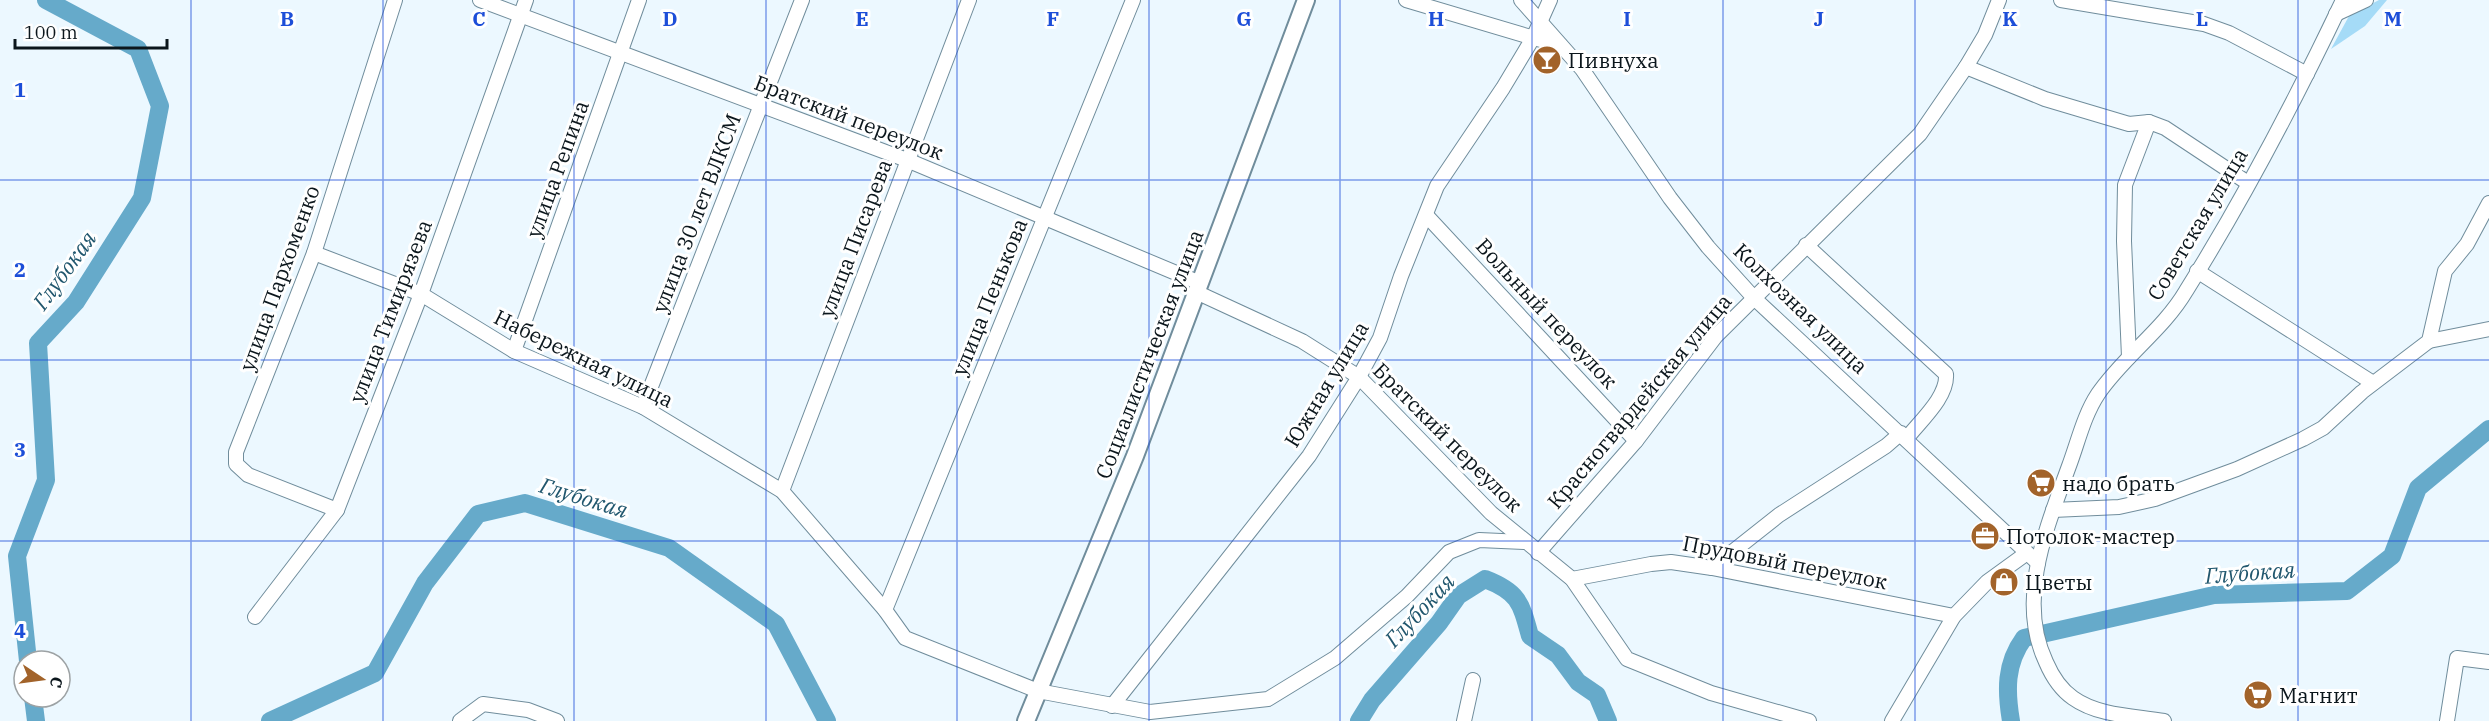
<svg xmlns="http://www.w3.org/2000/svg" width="2489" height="721" font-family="'IBM Plex Serif',serif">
	<rect width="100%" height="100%" fill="#ecf8ff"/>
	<path fill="#a5dbf7" d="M 2379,0 L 2387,0 L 2365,26 L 2331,49 L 2349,16 Z"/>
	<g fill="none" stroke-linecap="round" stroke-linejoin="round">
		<g stroke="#66aaca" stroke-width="18">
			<path d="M 28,661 L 17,556 L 46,480 L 38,343 L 76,302 L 142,198 L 160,106 L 138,49 L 46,0"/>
			<path d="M 33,697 L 36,721"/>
			<path d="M 270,721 L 375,673 L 425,583 L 478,514 L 525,503 L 669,548 L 776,624 L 827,721"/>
			<path d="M 1359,721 L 1372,700 L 1439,623 L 1458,596 L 1485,579 C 1519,592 1521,603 1530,636 L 1558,655 L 1578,682 L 1597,695 L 1608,721"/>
			<path d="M 2011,721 C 2006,691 2005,664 2024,638 L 2214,595 L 2347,591 L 2392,556 L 2418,488 L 2489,429"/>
		</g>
		<g stroke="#708d9c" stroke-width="16">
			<g id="minor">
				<path d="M 480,0 L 907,160 L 1200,283"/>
				<path d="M 1406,0 L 1561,46"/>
				<path d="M 1521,0 L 1582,69 L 1670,198 L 1708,247 L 1754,298 L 2038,563"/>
				<path d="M 2061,0 L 2204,24 L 2229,33 L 2307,74"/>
				<path d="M 2336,14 L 2366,0"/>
				<path d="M 1966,67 L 2045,99 L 2129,124 L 2149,122 L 2165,128 L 2248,183"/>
				<path d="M 1426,215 L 1636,441"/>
				<path d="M 1806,245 L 1946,374 C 1948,397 1920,421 1907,438"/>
				<path d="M 314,253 L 421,294 L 514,351 L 643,407 L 782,491 L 885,610 L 905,638 L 1038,691 L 1150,712 L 1268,699 L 1335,658 L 1407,596 L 1449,552 L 1479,540 L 1524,542"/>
				<path d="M 2197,271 L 2373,383"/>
				<path d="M 1196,292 L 1302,341 L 1359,377 L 1491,513 L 1572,579 L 1627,659 L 1711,693 L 1809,721"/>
				<path d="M 2429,341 L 2489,329"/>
				<path d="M 514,351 L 639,0"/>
				<path d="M 2129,357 L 2124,241 L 2125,185 L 2149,122"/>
				<path d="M 643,407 L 802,0"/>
				<path d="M 782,491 L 969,0"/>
				<path d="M 337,510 L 248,475 L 236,464 L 236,452 L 314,253 L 395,0"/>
				<path d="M 2053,510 L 2119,507 L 2155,499 L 2237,469 L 2303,439 L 2323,428 L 2362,392 L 2429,341 L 2445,271 L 2467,244 L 2489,203"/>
				<path d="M 1538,553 L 1636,441 L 1716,336 L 1920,134 L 1966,67 L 1985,35 L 1999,0"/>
				<path d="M 1712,568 L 1779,515 L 1886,446 L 1901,433"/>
				<path d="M 1572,579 L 1651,564 L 1671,562 L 1712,568 L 1954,616"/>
				<path d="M 885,610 L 1133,0"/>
				<path d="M 255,617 L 337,510 L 421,294 L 526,0"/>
				<path d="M 1112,706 L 1309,456 L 1359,377 L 1380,338 L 1401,276 L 1437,186 L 1503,88 L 1533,38 L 1550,0"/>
				<path d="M 460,721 L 483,704 L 528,710 L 557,721"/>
				<path d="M 1464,721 L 1473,680"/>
				<path d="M 1892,721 L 1954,616 L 1987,582 L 2027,553"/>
				<path d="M 2164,721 C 2135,716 2098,716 2073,698 C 2060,689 2052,676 2046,662 C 2016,599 2047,527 2069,466 C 2078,442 2084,415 2098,394 C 2123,357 2163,330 2186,291 C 2244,198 2296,99 2343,0"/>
				<path d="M 2447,721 L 2457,658 L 2489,662"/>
			</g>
		</g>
		<g stroke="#708d9c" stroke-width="20">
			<path id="major" d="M 1026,721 L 1135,456 L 1306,0"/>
		</g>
		<use href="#minor" stroke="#fff" stroke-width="14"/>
		<use href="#major" stroke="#fff" stroke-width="16"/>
	</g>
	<path fill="none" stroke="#1d4ed8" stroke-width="1.5" stroke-opacity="0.55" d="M 191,0 L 191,721M 383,0 L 383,721M 574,0 L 574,721M 766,0 L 766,721M 957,0 L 957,721M 1149,0 L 1149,721M 1340,0 L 1340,721M 1532,0 L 1532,721M 1723,0 L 1723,721M 1915,0 L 1915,721M 2106,0 L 2106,721M 2298,0 L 2298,721M 0,180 L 2489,180M 0,360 L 2489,360M 0,541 L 2489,541"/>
	<defs>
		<g id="bar-disc" transform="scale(1.5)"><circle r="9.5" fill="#a2632a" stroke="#fff"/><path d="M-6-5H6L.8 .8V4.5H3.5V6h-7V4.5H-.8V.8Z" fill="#fff"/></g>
		<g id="supermarket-disc" transform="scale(1.5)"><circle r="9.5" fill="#a2632a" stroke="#fff"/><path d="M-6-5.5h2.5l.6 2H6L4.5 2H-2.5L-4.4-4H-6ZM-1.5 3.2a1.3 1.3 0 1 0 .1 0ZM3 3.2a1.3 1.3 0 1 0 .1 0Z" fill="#fff"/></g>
		<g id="office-disc" transform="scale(1.5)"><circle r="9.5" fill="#a2632a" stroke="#fff"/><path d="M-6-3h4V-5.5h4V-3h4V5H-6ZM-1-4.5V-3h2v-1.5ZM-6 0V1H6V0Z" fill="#fff"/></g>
		<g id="shop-disc" transform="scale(1.5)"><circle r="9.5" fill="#a2632a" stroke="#fff"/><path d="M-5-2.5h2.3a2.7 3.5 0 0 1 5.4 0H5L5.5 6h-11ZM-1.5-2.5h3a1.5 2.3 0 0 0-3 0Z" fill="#fff"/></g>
	</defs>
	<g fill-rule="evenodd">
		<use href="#bar-disc" x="1547" y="60"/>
		<use href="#supermarket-disc" x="2041" y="483"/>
		<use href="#office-disc" x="1985" y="536"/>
		<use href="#shop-disc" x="2004" y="582"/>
		<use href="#supermarket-disc" x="2258" y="695"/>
	</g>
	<g text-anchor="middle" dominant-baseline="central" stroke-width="6" stroke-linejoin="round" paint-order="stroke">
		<g font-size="21" fill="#0b161c" stroke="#fff" text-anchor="start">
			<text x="1568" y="60">Пивнуха</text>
			<text x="2062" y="483">надо брать</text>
			<text x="2006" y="536">Потолок-мастер</text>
			<text x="2025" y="582">Цветы</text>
			<text x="2279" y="695">Магнит</text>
		</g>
		<g font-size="21" fill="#0b161c" stroke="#fff">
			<text transform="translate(849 117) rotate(21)">Братский переулок</text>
			<text transform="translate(557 169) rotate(-70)">улица Репина</text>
			<text transform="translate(696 213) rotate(-69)">улица 30 лет ВЛКСМ</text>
			<text transform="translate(2197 224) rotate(-59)">Советская улица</text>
			<text transform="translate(855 238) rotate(-69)">улица Писарева</text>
			<text transform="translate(279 278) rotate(-70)">улица Пархоменко</text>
			<text transform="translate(989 297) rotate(-68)">улица Пенькова</text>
			<text transform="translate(1801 308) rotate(44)">Колхозная улица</text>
			<text transform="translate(390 311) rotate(-69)">улица Тимирязева</text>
			<text transform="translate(1547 313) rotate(47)">Вольный переулок</text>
			<text transform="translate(1149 354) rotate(-69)">Социалистическая улица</text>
			<text transform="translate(584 358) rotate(26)">Набережная улица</text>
			<text transform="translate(1326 384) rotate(-59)">Южная улица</text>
			<text transform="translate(1639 401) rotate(-50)">Красногвардейская улица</text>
			<text transform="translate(1448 437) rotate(45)">Братский переулок</text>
			<text transform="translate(1785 562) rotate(11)">Прудовый переулок</text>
		</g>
		<g font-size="22" font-style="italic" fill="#21576e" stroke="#fff">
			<text transform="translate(64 270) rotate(-54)">Глубокая</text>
			<text transform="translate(584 497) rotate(17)">Глубокая</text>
			<text transform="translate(2250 572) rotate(-4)">Глубокая</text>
			<text transform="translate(1419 610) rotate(-47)">Глубокая</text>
		</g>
	</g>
	<g font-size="20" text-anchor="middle" font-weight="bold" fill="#1d4ed8" stroke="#fff" stroke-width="6" stroke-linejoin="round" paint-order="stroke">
		<text x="287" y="26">B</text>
		<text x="479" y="26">C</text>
		<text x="670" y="26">D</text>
		<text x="862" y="26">E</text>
		<text x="1053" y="26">F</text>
		<text x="1244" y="26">G</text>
		<text x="1436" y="26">H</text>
		<text x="1627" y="26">I</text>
		<text x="1819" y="26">J</text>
		<text x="2010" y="26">K</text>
		<text x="2202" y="26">L</text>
		<text x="2393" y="26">M</text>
		<text x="20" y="97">1</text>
		<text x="20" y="277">2</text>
		<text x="20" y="457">3</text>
		<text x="20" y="638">4</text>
	</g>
	<g transform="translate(42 679) rotate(103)"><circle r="28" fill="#ffffff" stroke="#9da2a4" stroke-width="1.5"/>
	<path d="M0-4.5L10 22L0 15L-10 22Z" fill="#a2632a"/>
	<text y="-9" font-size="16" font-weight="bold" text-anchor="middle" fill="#0b161c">С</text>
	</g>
	<path d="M15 39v9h152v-9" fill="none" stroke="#0b161c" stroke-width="3"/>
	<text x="24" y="39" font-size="18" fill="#0b161c" stroke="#ffffff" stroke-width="4.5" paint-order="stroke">100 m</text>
</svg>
